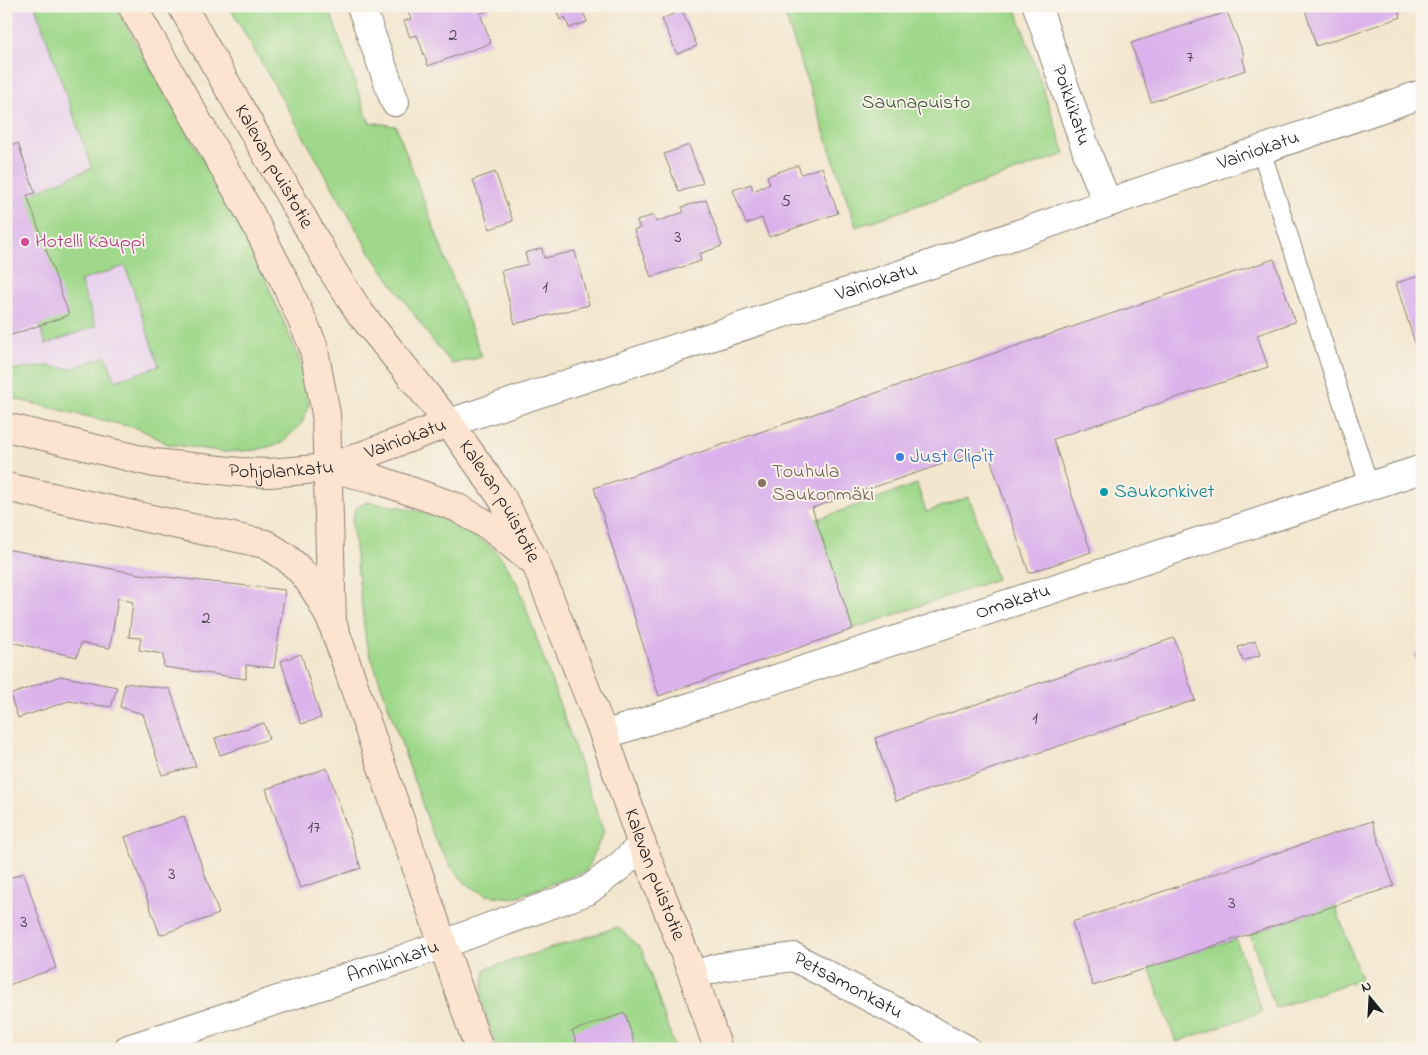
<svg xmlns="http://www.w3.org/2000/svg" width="1428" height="1055" font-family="'Indie Flower',sans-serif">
	<rect width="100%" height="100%" fill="#f7f3e8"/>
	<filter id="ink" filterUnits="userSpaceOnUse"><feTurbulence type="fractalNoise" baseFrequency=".02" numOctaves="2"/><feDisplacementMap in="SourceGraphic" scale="10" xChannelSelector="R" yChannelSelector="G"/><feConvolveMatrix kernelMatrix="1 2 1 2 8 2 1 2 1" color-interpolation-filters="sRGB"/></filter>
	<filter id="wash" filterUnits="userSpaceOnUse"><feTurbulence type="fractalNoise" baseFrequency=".0096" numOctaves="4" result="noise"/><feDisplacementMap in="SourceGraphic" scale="20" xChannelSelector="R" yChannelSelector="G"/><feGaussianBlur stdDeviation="1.12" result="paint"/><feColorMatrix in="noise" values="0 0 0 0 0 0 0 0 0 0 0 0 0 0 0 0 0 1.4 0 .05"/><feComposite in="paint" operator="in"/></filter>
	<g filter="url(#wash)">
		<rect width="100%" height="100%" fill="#f3e6ce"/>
		<path fill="#e9d2ed" d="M 6,6 L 35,6 L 176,416 L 6,397 Z"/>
		<g fill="#9fd88a" stroke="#5e7a53">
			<path d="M 35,6 L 115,6 L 249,241 L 297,353 L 308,388 L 309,405 L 302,423 L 282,443 L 256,450 L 225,452 L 168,444 L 140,429 L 6,397 L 6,370 L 47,366 L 71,369 L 106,356 L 115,381 L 159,366 L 125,266 L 80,281 L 96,326 L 46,344 L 39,325 L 27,195 L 92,168 Z"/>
			<path d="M 229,6 L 328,6 L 369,122 L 396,126 L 482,357 L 452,364 L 433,341 L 369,251 Z"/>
			<path d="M 782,6 L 1015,6 L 1065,154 L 856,227 Z"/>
			<path d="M 917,484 L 926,512 L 969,497 L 997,579 L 853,629 L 815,520 Z"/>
			<path d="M 367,502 L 400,507 L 438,516 L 491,546 L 503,560 L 518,585 L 604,832 L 586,871 L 513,898 L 486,895 L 465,883 L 449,864 L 433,835 L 366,642 L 352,522 L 356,508 Z"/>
			<path d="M 1335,905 L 1361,979 L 1275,1008 L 1250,934 Z"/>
			<path d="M 618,927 L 642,950 L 675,1049 L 497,1049 L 481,1000 L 485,969 Z"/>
			<path d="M 1236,939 L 1262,1012 L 1176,1042 L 1149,967 Z"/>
		</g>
		<g id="blocks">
			<g fill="#dbb2eb">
				<path d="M 418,6 L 487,6 L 489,11 L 480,13 L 491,43 L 428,66 L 417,35 L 410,37 L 404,21 L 411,19 L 407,10 Z"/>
				<path d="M 555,6 L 596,6 L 596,7 L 583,11 L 587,22 L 569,28 L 565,17 L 560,20 Z"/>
				<path d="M 1304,6 L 1397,6 L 1401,17 L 1316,46 Z"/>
				<path d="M 682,10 L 697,46 L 677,54 L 662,19 Z"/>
				<path d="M 1227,12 L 1244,55 L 1243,60 L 1246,70 L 1151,102 L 1131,43 Z"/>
				<path d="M 6,127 L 13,145 L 18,143 L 35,193 L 27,195 L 69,315 L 6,337 Z"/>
				<path d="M 689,145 L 703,183 L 679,192 L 664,154 Z"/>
				<path d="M 798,165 L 801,174 L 822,167 L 838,213 L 769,237 L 762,218 L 746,224 L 733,190 L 751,184 L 753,191 L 770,184 L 767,176 Z"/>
				<path d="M 495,172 L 513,221 L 490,229 L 473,180 Z"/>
				<path d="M 706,200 L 722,246 L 699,254 L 701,261 L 651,277 L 634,230 L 640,228 L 637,221 L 653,215 L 656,222 L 684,212 L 682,207 Z"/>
				<path d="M 542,248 L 544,258 L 575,251 L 589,305 L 515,324 L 501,271 L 528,264 L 525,253 Z"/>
				<path d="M 1274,259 L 1295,322 L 1257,335 L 1268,367 L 1053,439 L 1091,552 L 1029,573 L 987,449 L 812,508 L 853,629 L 659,696 L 594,488 Z"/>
				<path d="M 1422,275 L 1422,362 L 1421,362 L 1396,283 Z"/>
				<path d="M 6,549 L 139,574 L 285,590 L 274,668 L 246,665 L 246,679 L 164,667 L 163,654 L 139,650 L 141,638 L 129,637 L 133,602 L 118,598 L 110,648 L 81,643 L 77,657 L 6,641 Z"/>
				<path d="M 1174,638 L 1195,700 L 896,801 L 875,738 Z"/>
				<path d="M 1255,641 L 1260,655 L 1243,661 L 1238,647 Z"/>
				<path d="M 1422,650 L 1422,677 L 1421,677 L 1414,653 Z"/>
				<path d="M 301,654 L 321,718 L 301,724 L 281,661 Z"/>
				<path d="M 60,676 L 117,687 L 111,707 L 69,701 L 18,718 L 10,695 Z"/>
				<path d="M 125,683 L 170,689 L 196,766 L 162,775 L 143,714 L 120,707 Z"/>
				<path d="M 264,723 L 269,739 L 220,755 L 215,738 Z"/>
				<path d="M 327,768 L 361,868 L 300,888 L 266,789 Z"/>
				<path d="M 184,816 L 219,914 L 160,935 L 125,837 Z"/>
				<path d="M 1372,821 L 1394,886 L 1093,986 L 1072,922 Z"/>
				<path d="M 24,873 L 56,968 L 6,986 L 6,879 Z"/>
				<path d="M 625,1013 L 636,1049 L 579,1049 L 572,1031 Z"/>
			</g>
		</g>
	</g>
	<g filter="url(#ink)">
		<use href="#blocks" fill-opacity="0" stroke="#888175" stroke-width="1"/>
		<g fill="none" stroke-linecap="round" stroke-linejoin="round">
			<g stroke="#888175" stroke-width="20">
				<path id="service" d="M 1261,150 L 1369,485"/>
			</g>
			<g stroke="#888175" stroke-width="30">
				<g id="minor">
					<path d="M 361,6 L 395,102"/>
					<path id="s1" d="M 1037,6 L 1089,158 L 1107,202"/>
					<path id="s2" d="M 449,423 L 923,267 L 1422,94"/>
					<path id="s3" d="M 604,735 L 1422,469"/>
					<path id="s4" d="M 693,975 L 721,967 L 794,957 L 966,1049"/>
					<path id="s5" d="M 128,1049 L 403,959 L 587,891 L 620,866 L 642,845"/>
				</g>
			</g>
			<g stroke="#888175" stroke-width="30">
				<g id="secondary">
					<path d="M 132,6 L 251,215 L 287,286 L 313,345 L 326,414 L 332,622 L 479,1049"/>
					<path id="s6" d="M 182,6 L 334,273 L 360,313 L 449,423 L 502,498 L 536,564 L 604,735 L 642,845 L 693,975 L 718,1049"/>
					<path id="s7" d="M 6,427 L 154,463 L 239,472 L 269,473 L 329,468 L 376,479 L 456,507 L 489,526 L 527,557"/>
					<path id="s8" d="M 329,468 L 449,423"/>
					<path d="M 6,487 L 265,544 C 300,563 312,582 329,616"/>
				</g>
			</g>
			<use href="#service" stroke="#fff" stroke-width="18"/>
			<use href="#minor" stroke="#fff" stroke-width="28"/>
			<use href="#secondary" stroke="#fde4d0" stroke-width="28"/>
		</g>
	</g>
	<circle fill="#d1479c" stroke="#f7f3e8" stroke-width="2" cx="25" cy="242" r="5"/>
	<circle fill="#3f7fe0" stroke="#f7f3e8" stroke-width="2" cx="900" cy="457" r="5"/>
	<circle fill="#8d6e63" stroke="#f7f3e8" stroke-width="2" cx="762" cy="483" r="5"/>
	<circle fill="#0f9aa8" stroke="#f7f3e8" stroke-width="2" cx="1104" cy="492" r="5"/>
	<g text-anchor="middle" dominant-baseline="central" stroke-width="4" stroke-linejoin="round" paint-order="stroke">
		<g font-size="18" fill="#4c4250">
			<text x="453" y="36">2</text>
			<text x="1190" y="58">7</text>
			<text x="786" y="202">5</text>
			<text x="678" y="238">3</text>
			<text x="545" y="288">1</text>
			<text x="206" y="619">2</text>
			<text x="1035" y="719">1</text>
			<text x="314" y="828">17</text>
			<text x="172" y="875">3</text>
			<text x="1232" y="904">3</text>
			<text x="24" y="923">3</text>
		</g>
		<g font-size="20" fill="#43543d" stroke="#f7f3e8">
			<text x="916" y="103">Saunapuisto</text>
		</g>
		<g font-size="20" fill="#1c1c1c" stroke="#f7f3e8">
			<text stroke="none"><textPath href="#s1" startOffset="105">Poikkikatu</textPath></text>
			<text stroke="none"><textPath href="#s2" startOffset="854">Vainiokatu</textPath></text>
			<text stroke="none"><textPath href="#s6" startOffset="185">Kalevan puistotie</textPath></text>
			<text stroke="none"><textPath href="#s2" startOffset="450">Vainiokatu</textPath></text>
			<text stroke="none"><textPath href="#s8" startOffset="82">Vainiokatu</textPath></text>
			<text stroke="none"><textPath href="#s7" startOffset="280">Pohjolankatu</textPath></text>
			<text stroke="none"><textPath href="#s6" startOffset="590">Kalevan puistotie</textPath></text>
			<text stroke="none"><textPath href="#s3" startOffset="430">Omakatu</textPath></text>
			<text stroke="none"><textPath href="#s6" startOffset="995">Kalevan puistotie</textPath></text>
			<text stroke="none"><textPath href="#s5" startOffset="279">Annikinkatu</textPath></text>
			<text stroke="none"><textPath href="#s4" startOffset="164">Petsamonkatu</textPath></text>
		</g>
		<g font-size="20" fill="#b23c85" stroke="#f7f3e8" text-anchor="start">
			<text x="35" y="242">Hotelli Kauppi</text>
		</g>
		<g font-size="20" fill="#366cbe" stroke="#f7f3e8" text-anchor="start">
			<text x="910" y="457">Just Clip'it</text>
		</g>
		<g font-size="20" fill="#785e54" stroke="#f7f3e8" text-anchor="start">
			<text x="772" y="472">Touhula<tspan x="772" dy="23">Saukonmäki</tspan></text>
		</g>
		<g font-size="20" fill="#0d838f" stroke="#f7f3e8" text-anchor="start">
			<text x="1114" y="492">Saukonkivet</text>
		</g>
	</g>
	<rect width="1428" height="1055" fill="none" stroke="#f7f3e8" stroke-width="25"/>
	<g transform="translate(1370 998) rotate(342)" stroke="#f7f3e8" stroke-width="4" paint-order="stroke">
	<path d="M0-4L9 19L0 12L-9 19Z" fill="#1c1c1c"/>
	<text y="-8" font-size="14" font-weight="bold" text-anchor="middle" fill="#1c1c1c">N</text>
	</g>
</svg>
